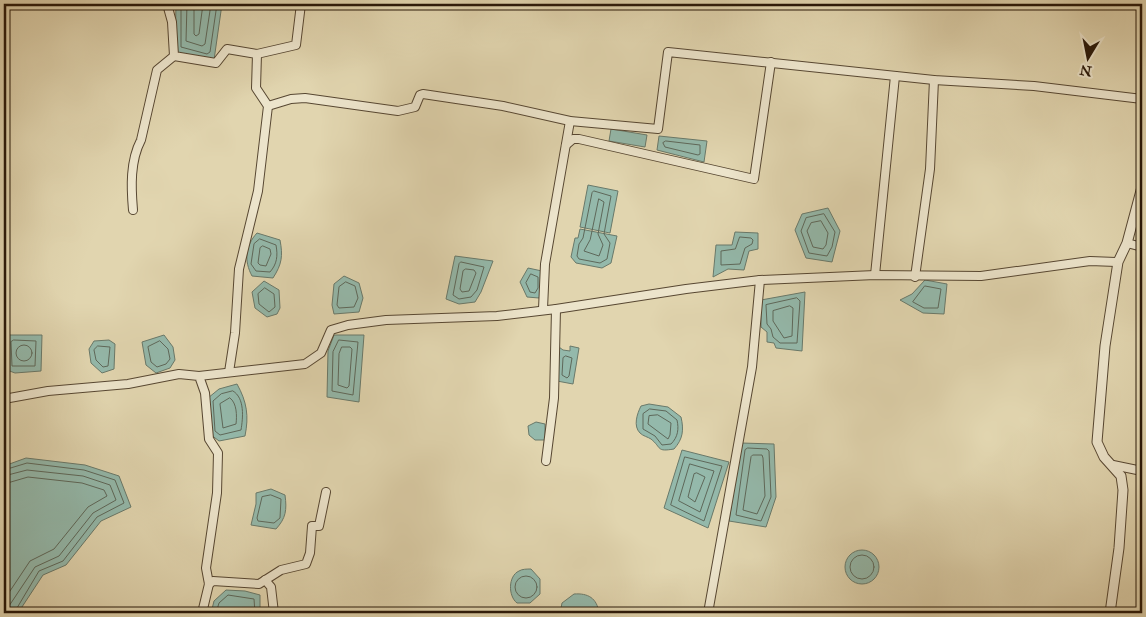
<svg xmlns="http://www.w3.org/2000/svg" width="1146" height="617" font-family="'IM FELL Great Primer',serif">
	<rect width="100%" height="100%" fill="#e1d5af"/>
	<filter id="stains"><feTurbulence type="fractalNoise" baseFrequency=".004" numOctaves="4"/><feColorMatrix values="0 0 0 0 .2 0 0 0 0 .09 0 0 0 0 .02 0 0 0 .5 -.17"/></filter>
	<radialGradient id="worn" r=".72"><stop offset=".6" stop-color="#630" stop-opacity="0"/><stop offset="1" stop-color="#630" stop-opacity=".3"/></radialGradient>
	<g fill="#94b9ab" stroke="#69796a">
		<path d="M 176,4 L 222,4 L 214,60 L 175,52 Z"/>
		<path d="M 611,129 L 647,135 L 645,147 L 609,141 Z"/>
		<path d="M 659,136 L 707,141 L 704,162 L 657,150 Z"/>
		<path d="M 588,185 L 618,191 L 610,233 L 580,227 Z"/>
		<path d="M 828,208 L 840,231 L 832,262 L 806,258 L 795,230 L 802,214 Z"/>
		<path d="M 580,229 L 617,236 L 611,263 L 602,268 L 576,263 L 571,257 L 575,238 L 578,238 Z"/>
		<path d="M 735,232 L 758,233 L 758,249 L 749,251 L 744,270 L 728,269 L 713,277 L 716,245 L 732,245 Z"/>
		<path d="M 257,233 L 280,240 C 283,256 282,264 273,278 L 252,276 C 244,261 245,246 257,233 Z"/>
		<path d="M 455,256 L 493,261 L 481,292 L 475,302 L 459,304 L 446,299 Z"/>
		<path d="M 528,268 L 542,271 L 543,288 L 539,298 L 527,297 L 520,282 Z"/>
		<path d="M 344,276 L 359,283 L 363,298 L 359,312 L 334,314 L 332,305 L 334,284 Z"/>
		<path d="M 925,280 L 947,284 L 944,314 L 923,313 L 900,300 L 912,294 Z"/>
		<path d="M 264,281 L 279,290 L 280,308 L 277,314 L 267,317 L 255,308 L 252,292 Z"/>
		<path d="M 805,292 L 802,351 L 776,348 L 774,343 L 767,342 L 767,332 L 761,327 L 761,300 Z"/>
		<path d="M 6,335 L 42,335 L 41,371 L 15,373 L 7,370 Z"/>
		<path d="M 164,335 L 173,347 L 175,360 L 170,368 L 156,373 L 146,365 L 142,342 Z"/>
		<path d="M 334,335 L 364,335 L 359,402 L 327,397 L 328,351 Z"/>
		<path d="M 109,340 L 115,344 L 114,369 L 102,373 L 91,363 L 89,349 L 94,341 Z"/>
		<path d="M 570,346 L 579,348 L 573,384 L 557,381 L 559,347 L 563,350 L 570,351 Z"/>
		<path d="M 237,384 C 247,402 249,416 245,436 L 219,441 L 210,434 L 208,398 L 219,389 Z"/>
		<path d="M 649,404 L 668,407 L 681,417 C 684,430 683,439 674,449 C 656,452 662,448 651,439 C 648,437 643,436 640,433 C 633,426 637,414 641,406 Z"/>
		<path d="M 536,422 L 545,424 L 545,440 L 535,440 L 529,435 L 528,426 Z"/>
		<path d="M 741,443 L 774,444 L 776,497 L 766,527 L 729,521 Z"/>
		<path d="M 682,450 L 729,462 L 708,528 L 664,508 Z"/>
		<path d="M 26,458 L 85,465 L 119,476 L 131,507 L 101,521 L 66,565 L 43,575 L 18,613 L 4,613 L 4,466 Z"/>
		<path d="M 271,489 L 285,495 C 287,510 286,518 276,529 L 251,525 L 256,504 L 256,493 Z"/>
		<circle cx="862" cy="567" r="17"/>
		<path d="M 531,569 L 540,579 L 540,594 L 530,603 L 517,603 C 508,596 508,576 519,571 C 522,569 527,569 531,569 Z"/>
		<path d="M 226,590 L 245,591 L 260,595 L 260,613 L 211,613 L 214,601 Z"/>
		<path d="M 574,594 C 588,593 597,598 599,613 L 560,613 L 562,603 Z"/>
	</g>
	<g fill="none" stroke-linecap="round" stroke-linejoin="round">
		<g stroke="#5e685a" stroke-width="1">
			<path d="M 181,4 L 181,47 L 207,54 L 210,52 L 217,4"/>
			<path d="M 187,4 L 186,41 L 202,46 L 205,44 L 211,4"/>
			<path d="M 194,4 L 194,34 L 196,36 L 199,34 L 203,4"/>
			<path d="M 666,141 L 700,145 L 700,154 L 698,155 L 665,147 L 663,143 Z"/>
			<path d="M 594,191 L 611,196 L 604,234 L 610,243 L 607,259 L 600,263 L 579,259 L 577,256 L 579,244 L 583,238 L 592,193 Z"/>
			<path d="M 599,199 L 604,202 L 598,234 L 603,245 L 599,256 L 584,251 L 590,240 Z"/>
			<path d="M 824,214 L 835,232 L 832,247 L 827,256 L 809,253 L 801,231 L 806,218 Z"/>
			<path d="M 821,221 L 828,233 L 826,245 L 823,249 L 813,247 L 807,231 L 811,223 Z"/>
			<path d="M 740,237 L 751,238 L 753,240 L 752,244 L 745,248 L 740,264 L 721,265 L 721,251 L 735,249 Z"/>
			<path d="M 260,239 L 276,245 C 278,256 277,264 270,272 L 256,271 L 251,264 L 254,244 Z"/>
			<path d="M 263,246 L 270,249 L 271,254 L 266,266 L 260,265 L 258,263 L 260,248 Z"/>
			<path d="M 461,262 L 484,267 L 477,290 L 471,297 L 459,299 L 453,295 L 459,264 Z"/>
			<path d="M 466,269 L 474,270 L 476,273 L 469,291 L 462,292 L 460,289 L 463,271 Z"/>
			<path d="M 531,274 L 538,277 L 538,288 L 535,293 L 530,292 L 526,283 Z"/>
			<path d="M 346,282 L 355,286 L 358,298 L 354,307 L 339,308 L 337,305 L 339,287 Z"/>
			<path d="M 925,286 L 941,289 L 938,308 L 924,308 L 913,302 Z"/>
			<path d="M 265,288 L 274,294 L 275,307 L 269,312 L 259,304 L 258,294 Z"/>
			<path d="M 797,298 L 800,301 L 797,343 L 780,343 L 773,337 L 771,329 L 767,324 L 766,305 Z"/>
			<path d="M 790,306 L 793,308 L 792,336 L 784,338 L 773,321 L 773,311 Z"/>
			<path d="M 14,340 L 36,341 L 35,366 L 12,366 L 11,342 Z"/>
			<path d="M 339,340 L 358,342 L 353,395 L 332,391 L 333,352 Z"/>
			<path d="M 160,341 L 168,349 L 170,359 L 166,364 L 157,367 L 151,362 L 148,347 Z"/>
			<circle cx="24" cy="353" r="8"/>
			<path d="M 98,346 L 110,347 L 108,366 L 103,367 L 96,360 L 94,350 Z"/>
			<path d="M 342,347 L 350,347 L 352,349 L 349,386 L 347,388 L 338,385 L 339,354 Z"/>
			<path d="M 566,356 L 572,358 L 569,376 L 567,378 L 562,375 L 563,358 Z"/>
			<path d="M 233,391 C 245,398 243,418 241,430 L 220,435 L 215,431 L 213,401 L 221,394 Z"/>
			<path d="M 230,398 C 237,403 237,416 236,424 L 223,428 L 220,404 Z"/>
			<path d="M 650,409 L 666,411 L 677,420 C 679,429 678,437 671,444 L 662,445 L 655,436 L 643,429 L 643,414 Z"/>
			<path d="M 658,415 L 671,423 L 670,435 L 668,439 L 648,424 L 649,416 Z"/>
			<path d="M 748,448 L 767,449 L 769,451 L 771,497 L 761,521 L 736,515 L 745,450 Z"/>
			<path d="M 753,455 L 762,455 L 763,458 L 765,496 L 757,514 L 743,510 L 751,457 Z"/>
			<path d="M 685,457 L 722,466 L 704,521 L 671,505 Z"/>
			<path d="M 690,464 L 714,471 L 700,512 L 679,501 Z"/>
			<path d="M 4,470 L 27,463 L 84,470 L 115,480 L 124,503 L 97,517 L 63,561 L 39,571 L 14,613"/>
			<path d="M 697,473 L 705,477 L 695,502 L 688,497 L 694,474 Z"/>
			<path d="M 4,476 L 27,470 L 83,476 L 110,485 L 116,500 L 93,513 L 59,556 L 35,567 L 9,606 L 8,613"/>
			<path d="M 4,484 L 28,477 L 82,483 L 104,490 L 107,496 L 88,507 L 54,549 L 30,561 L 4,600"/>
			<path d="M 271,495 L 281,499 L 280,518 L 274,523 L 258,521 L 257,518 L 262,497 Z"/>
			<circle cx="862" cy="567" r="12"/>
			<circle cx="526" cy="587" r="11"/>
			<path d="M 216,613 L 219,603 L 228,595 L 254,599 L 255,613"/>
		</g>
		<g stroke="#574732" stroke-width="10">
			<g id="minor">
				<path d="M 167,4 L 172,22 L 174,56 L 216,63 L 227,49 L 257,54 L 256,88 L 268,106 L 258,191 L 239,269 L 235,333 L 229,372"/>
				<path d="M 257,54 L 296,45 L 301,4"/>
				<path d="M 268,106 L 291,99 L 305,98 L 398,111 L 415,107 L 420,95 L 423,94 L 503,106 L 570,121 L 658,129 L 668,52 L 934,80 L 1034,86 L 1142,99"/>
				<path d="M 566,145 L 573,139 L 579,139 L 754,179 L 771,62"/>
				<path d="M 133,210 C 131,187 130,161 141,140 L 157,70 L 174,56"/>
				<path d="M 1127,243 L 1142,247"/>
				<path d="M 875,275 L 895,76"/>
				<path d="M 915,277 L 930,169 L 934,80"/>
				<path d="M 543,309 L 545,264 L 570,121"/>
				<path d="M 199,376 L 305,364 L 321,353 L 331,330 L 348,325 L 386,320 L 497,316 L 556,309 L 686,289 L 760,280 L 875,275 L 981,276 L 1090,261 L 1116,262"/>
				<path d="M 4,399 L 48,391 L 128,384 L 179,374 L 199,376 L 205,393 L 209,439 L 218,453 L 217,493 L 206,568 L 209,584 L 202,613"/>
				<path d="M 546,461 L 554,398 L 556,309"/>
				<path d="M 1113,465 L 1142,471"/>
				<path d="M 265,580 L 271,587 L 274,613"/>
				<path d="M 209,584 L 213,581 L 259,584 L 281,570 L 306,564 L 310,553 L 312,526 L 319,526 L 326,492"/>
				<path d="M 708,613 L 752,367 L 760,280"/>
			</g>
		</g>
		<g stroke="#574732" stroke-width="11">
			<path id="tertiary" d="M 1110,613 L 1119,548 L 1123,490 L 1121,476 L 1104,457 L 1097,442 L 1105,346 L 1118,262 L 1127,243 L 1142,187"/>
		</g>
		<use href="#minor" stroke="#ece4cb" stroke-width="8"/>
		<use href="#tertiary" stroke="#ece4cb" stroke-width="9"/>
	</g>
	<rect width="1146" height="617" fill="none" stroke="#e1d5af" stroke-width="20"/>
	<rect x="5" y="5" width="1136" height="607" fill="none" stroke="#291809" stroke-width="2.5"/>
	<rect x="10" y="10" width="1126" height="597" fill="none" stroke="#291809"/>
	<g transform="translate(1088 58) rotate(190)" stroke="#ece4cb" stroke-width="4" paint-order="stroke">
	<path d="M0-4L9 19L0 12L-9 19Z" fill="#291809"/>
	<text y="-8" font-size="14" font-weight="bold" text-anchor="middle" fill="#291809">N</text>
	</g>
	<rect width="100%" height="100%" filter="url(#stains)"/>
	<rect width="100%" height="100%" fill="url(#worn)"/>
</svg>
